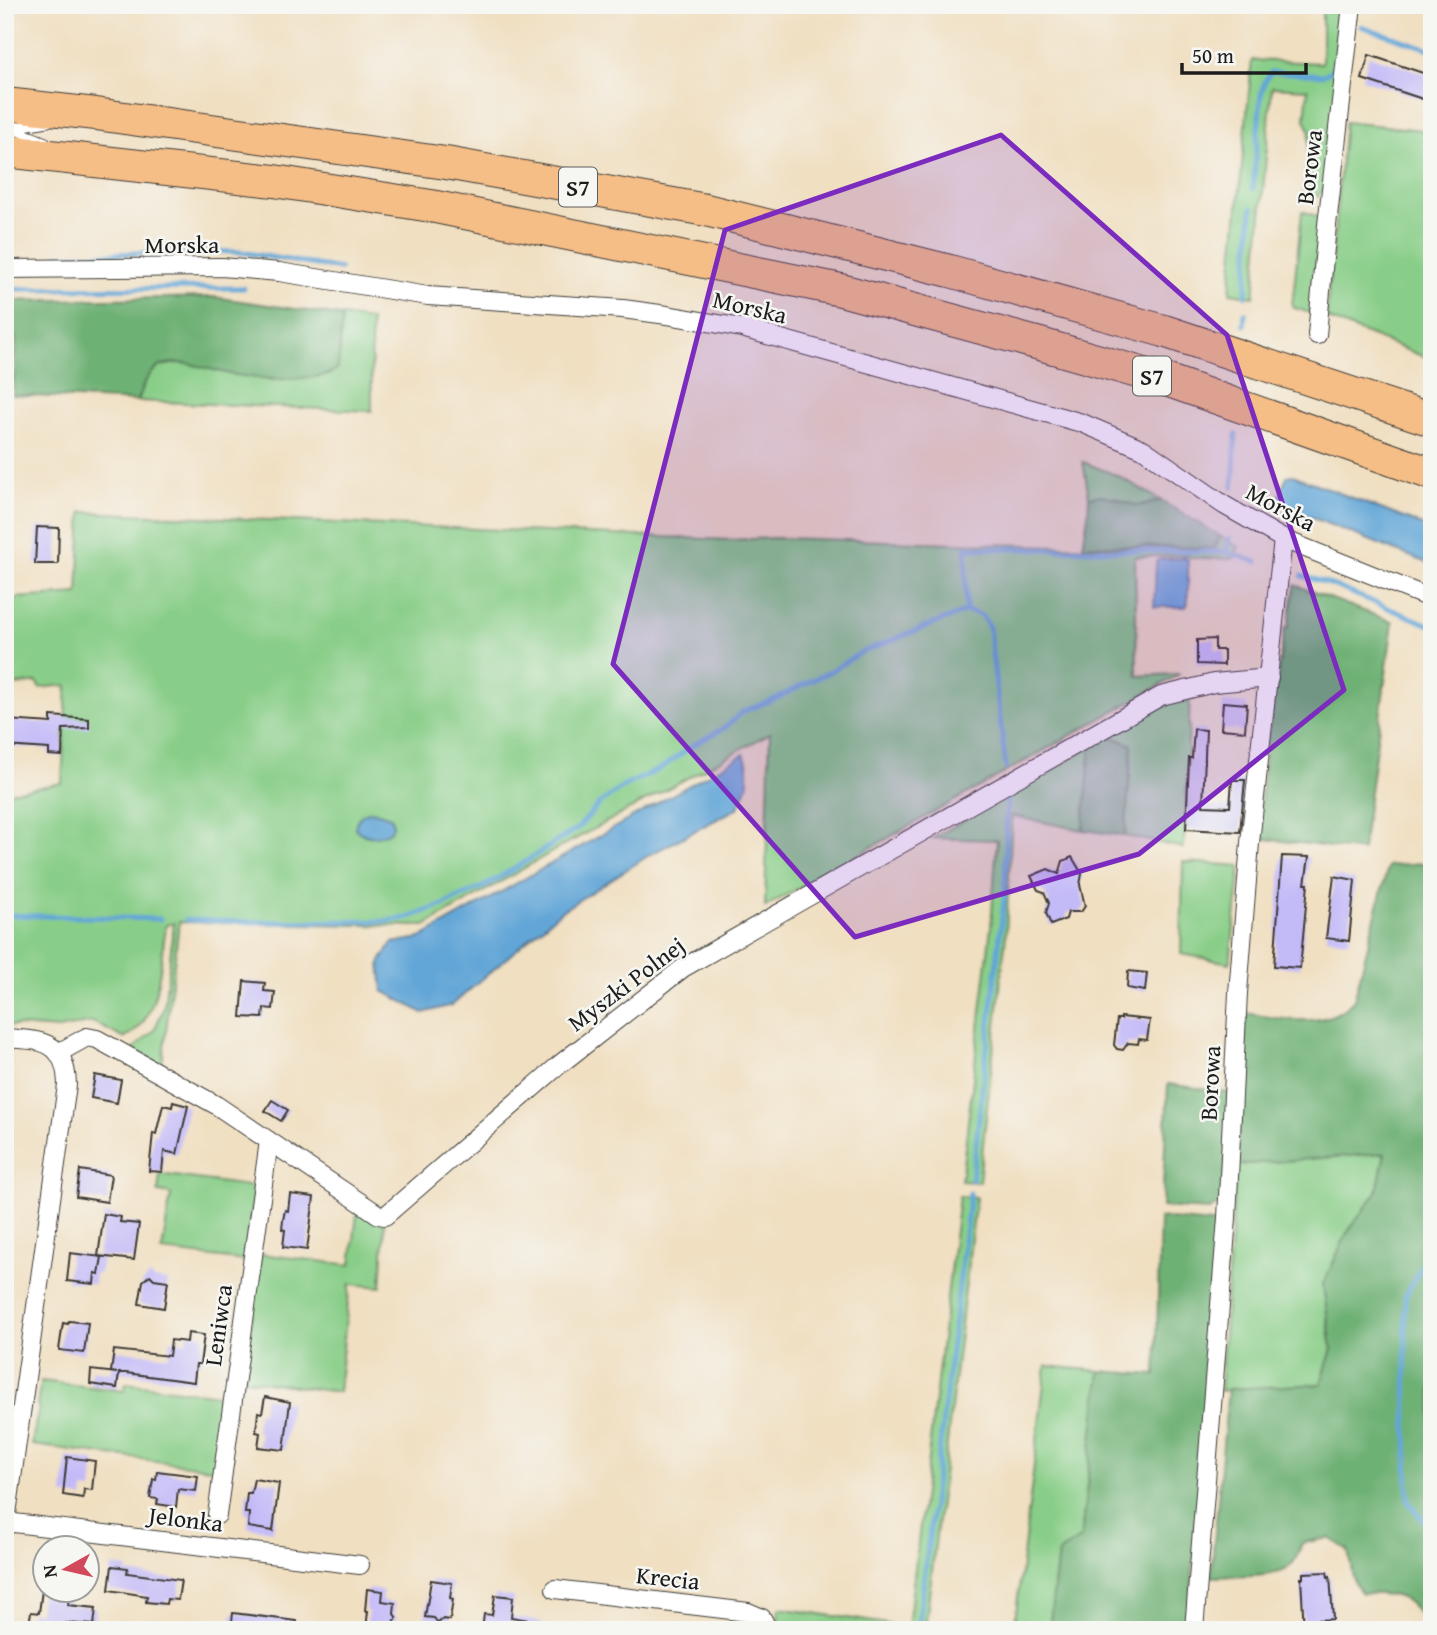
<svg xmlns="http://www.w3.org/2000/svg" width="1437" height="1635" font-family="'Gentium Book Plus',serif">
	<rect width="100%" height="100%" fill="#f6f6f2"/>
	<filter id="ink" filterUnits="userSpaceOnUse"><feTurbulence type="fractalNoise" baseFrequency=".0143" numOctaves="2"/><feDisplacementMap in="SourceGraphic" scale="14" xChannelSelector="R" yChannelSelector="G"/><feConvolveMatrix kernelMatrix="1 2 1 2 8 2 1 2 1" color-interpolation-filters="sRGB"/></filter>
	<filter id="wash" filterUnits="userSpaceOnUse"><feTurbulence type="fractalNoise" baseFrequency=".00686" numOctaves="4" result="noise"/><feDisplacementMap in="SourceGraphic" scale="28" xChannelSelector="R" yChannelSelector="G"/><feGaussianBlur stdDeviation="1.57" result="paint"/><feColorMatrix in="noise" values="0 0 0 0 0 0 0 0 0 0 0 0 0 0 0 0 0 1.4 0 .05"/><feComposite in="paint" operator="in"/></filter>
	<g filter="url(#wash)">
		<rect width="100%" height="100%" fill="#f0dfc1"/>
		<g fill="#89ce88" stroke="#527552" stroke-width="2">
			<path d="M 1322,5 L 1348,5 L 1325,187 C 1319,196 1314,200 1303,199 L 1310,130 L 1305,120 L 1308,89 L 1272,87 L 1254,297 L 1230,293 L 1252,60 L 1322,63 Z"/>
			<path d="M 1345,122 L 1432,131 L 1432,360 L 1326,318 Z"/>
			<path d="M 1302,211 L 1316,216 L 1321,224 L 1310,313 L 1292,307 Z"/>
			<path d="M 342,316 L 371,320 L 372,411 L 138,401 L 148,374 L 160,366 L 178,363 L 200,364 L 233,374 L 273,380 L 330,375 L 340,354 Z"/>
			<path d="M 1083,462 L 1118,476 L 1160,500 L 1138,506 L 1128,505 L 1113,497 L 1089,497 Z"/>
			<path d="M 82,512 L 729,540 L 776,538 L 1135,548 L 1215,548 L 1220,536 L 1239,547 L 1233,559 L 1192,558 L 1187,555 L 1135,557 L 1137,676 L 1180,674 L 765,907 L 770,733 L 564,845 L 425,926 L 179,922 L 162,1065 L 133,1049 L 154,1031 L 164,1008 L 174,923 L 166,925 C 160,960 161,1024 123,1038 L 93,1022 L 58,1029 L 5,1025 L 5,793 L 62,783 L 67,685 L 39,688 L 37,682 L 5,687 L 5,624 L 15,598 L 78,594 Z"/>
			<path d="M 1190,696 L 1184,848 L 1125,836 L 1132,745 L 1110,736 L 1175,698 Z"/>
			<path d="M 1091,747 L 1083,830 L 1012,816 L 1006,934 L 979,1182 L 961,1181 L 991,927 L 997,840 L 933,838 Z"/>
			<path d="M 1183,862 L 1241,866 L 1230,963 L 1181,954 Z"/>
			<path d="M 1385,1152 L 1377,1192 L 1347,1233 L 1323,1285 L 1332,1349 L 1321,1384 L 1220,1391 L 1236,1165 Z"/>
			<path d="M 160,1174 L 255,1187 L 245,1261 L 162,1251 L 171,1194 L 158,1192 Z"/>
			<path d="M 959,1196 L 976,1197 L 925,1630 L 842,1630 L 794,1624 L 786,1630 L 777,1630 L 779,1608 L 908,1627 Z"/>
			<path d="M 352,1203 L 385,1224 L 381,1287 L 350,1284 L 338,1392 L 244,1379 L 261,1254 L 351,1265 L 357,1214 Z"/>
			<path d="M 1046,1366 L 1100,1371 L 1081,1538 L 1058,1553 L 1049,1630 L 1014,1630 Z"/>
			<path d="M 41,1381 L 124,1391 L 126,1383 L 227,1396 L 217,1469 L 32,1445 L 36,1421 L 39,1408 L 37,1405 Z"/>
		</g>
		<g fill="#6eb174" stroke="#456648" stroke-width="2">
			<path d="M 214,297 L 342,316 L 338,368 C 327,377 315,377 302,378 C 279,380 258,379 236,375 C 194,368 153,341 138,401 L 13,395 L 16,338 L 11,331 L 5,330 L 5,301 Z"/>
			<path d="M 1102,495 C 1128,499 1131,512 1160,500 L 1220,536 L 1215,548 L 1083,545 L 1088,515 L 1089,497 Z"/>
			<path d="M 1295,585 L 1393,622 L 1362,851 L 1257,838 L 1266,746 L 1285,627 L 1288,628 Z"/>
			<path d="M 1110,736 L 1132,745 L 1125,836 L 1083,830 L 1091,747 Z"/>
			<path d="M 1432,862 L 1432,1630 L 1429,1630 C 1410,1594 1400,1595 1362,1593 L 1354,1583 L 1348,1550 L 1329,1538 L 1302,1543 C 1298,1553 1295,1565 1284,1570 C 1270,1578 1228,1576 1211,1577 L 1228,1389 L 1321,1384 L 1332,1349 L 1323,1285 L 1347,1233 L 1377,1192 L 1385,1153 L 1236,1165 L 1244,1013 C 1281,1018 1326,1032 1354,1000 L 1388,866 Z"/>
			<path d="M 1168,1084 L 1232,1093 L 1222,1203 L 1209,1210 L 1162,1207 Z"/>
			<path d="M 1160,1218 L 1220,1224 L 1188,1630 L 1049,1630 L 1058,1553 L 1081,1538 L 1100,1371 L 1156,1375 Z"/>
		</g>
		<g fill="#62a6d7" stroke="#3f617a" stroke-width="2">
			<path d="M 1293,475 L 1432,529 L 1432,565 L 1280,505 L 1278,499 L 1287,476 Z"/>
			<path d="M 1185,558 L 1188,559 L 1188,603 L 1186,607 L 1154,607 L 1156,562 L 1159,559 Z"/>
			<path d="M 744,754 L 748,765 L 748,785 L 738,808 L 651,854 L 560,912 L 452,1005 L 423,1013 L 383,991 L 380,963 L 392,943 L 420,938 Z"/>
			<path d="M 372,811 L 391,817 L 393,826 L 390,831 C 378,838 365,839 355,828 C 356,817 363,813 372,811 Z"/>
		</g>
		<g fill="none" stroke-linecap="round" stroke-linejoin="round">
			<g stroke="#62a6d7" stroke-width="5">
				<path d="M 1361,26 L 1432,50"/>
				<path d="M 1253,189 L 1261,95 L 1265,81 L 1271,72 L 1323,75 L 1330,72 L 1338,61"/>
				<path d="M 58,256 L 196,251 L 241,252 L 340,269"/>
				<path d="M 5,289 L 244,288"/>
				<path d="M 1246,296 L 1252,208"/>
				<path d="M 1244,325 L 1245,313"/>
				<path d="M 1233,487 L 1236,435"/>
				<path d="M 1227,552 L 1257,562"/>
				<path d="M 1302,576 L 1327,583 L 1432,626"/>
				<path d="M 966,611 L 966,548 L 1227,552 L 1229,538"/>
				<path d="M 5,915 L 160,919"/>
				<path d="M 186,920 L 259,922 L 386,921 L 407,918 L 443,905 L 485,886 L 520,865 L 578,828 L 599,804 L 626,785 L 660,769 L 695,744 L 726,727 L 742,712 L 777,698 L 833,670 L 860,653 L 966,611 C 979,613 984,615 989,628 L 1006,768"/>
				<path d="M 972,1180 L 1005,891 L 1007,796"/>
				<path d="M 1432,1246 L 1405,1297 L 1408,1502 L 1432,1530"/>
				<path d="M 918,1630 L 970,1193"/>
			</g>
		</g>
		<g id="blocks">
			<g fill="#c3baf8">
				<path d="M 1369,55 L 1432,76 L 1432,102 L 1362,79 Z"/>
				<path d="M 37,527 L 59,528 L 58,564 L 35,564 Z"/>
				<path d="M 1215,639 L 1215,650 L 1224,650 L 1224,665 L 1197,664 L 1197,640 Z"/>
				<path d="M 1223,702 L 1247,704 L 1245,731 L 1221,729 Z"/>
				<path d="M 51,716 L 89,719 L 89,728 L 63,729 L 62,756 L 49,755 L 49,749 L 5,746 L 7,720 L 51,723 Z"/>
				<path d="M 1194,729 L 1206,730 L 1203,806 L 1230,807 L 1232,780 L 1245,780 L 1240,832 L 1186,829 L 1189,758 L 1192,758 Z"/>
				<path d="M 1282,856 L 1309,857 L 1305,884 L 1308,884 L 1300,968 L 1274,966 Z"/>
				<path d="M 1072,857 L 1082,874 L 1080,885 L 1085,906 L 1081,912 L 1068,912 L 1066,919 L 1051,925 L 1046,913 L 1049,903 L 1044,892 L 1038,890 L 1031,876 L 1048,869 L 1059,874 L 1063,861 Z"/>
				<path d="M 1334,876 L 1355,880 L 1349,941 L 1326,938 Z"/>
				<path d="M 1128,971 L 1147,973 L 1145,991 L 1127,988 Z"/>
				<path d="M 244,981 L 265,983 L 264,991 L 275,992 L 273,1009 L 264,1008 L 263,1018 L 241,1017 Z"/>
				<path d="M 1121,1017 L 1150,1020 L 1147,1040 L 1139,1039 L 1138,1044 L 1128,1043 L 1123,1050 L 1117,1049 L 1114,1045 L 1117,1019 L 1121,1019 Z"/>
				<path d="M 95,1075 L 121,1080 L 117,1103 L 91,1098 Z"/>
				<path d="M 272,1100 L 288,1110 L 281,1121 L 265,1111 Z"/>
				<path d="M 173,1102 L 188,1106 L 177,1154 L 164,1151 L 162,1172 L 149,1171 L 153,1133 L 156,1134 L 163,1105 L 172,1107 Z"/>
				<path d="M 80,1170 L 111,1175 L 107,1202 L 76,1197 Z"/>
				<path d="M 290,1194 L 314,1197 L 307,1250 L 283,1247 L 285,1230 L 282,1229 L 283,1220 L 285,1210 L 288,1211 Z"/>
				<path d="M 104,1214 L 121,1217 L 120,1222 L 139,1224 L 134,1260 L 98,1256 Z"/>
				<path d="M 70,1253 L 102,1257 L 99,1274 L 95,1273 L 94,1284 L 67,1281 Z"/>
				<path d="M 150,1275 L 154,1279 L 168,1281 L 164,1308 L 139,1304 L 143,1281 Z"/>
				<path d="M 69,1321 L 88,1323 L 84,1353 L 59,1350 L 63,1323 L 68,1324 Z"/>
				<path d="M 188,1333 L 204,1335 L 200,1364 L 196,1364 L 194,1382 L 126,1373 L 119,1373 L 117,1388 L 90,1384 L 91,1370 L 117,1373 L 111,1372 L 114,1350 L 169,1356 L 171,1340 L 187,1342 Z"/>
				<path d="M 265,1397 L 290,1402 L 284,1450 L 258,1447 L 260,1433 L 256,1432 L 258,1412 L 262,1413 Z"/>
				<path d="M 67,1457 L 95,1461 L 92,1490 L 84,1489 L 83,1498 L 63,1495 Z"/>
				<path d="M 157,1471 L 198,1476 L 196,1491 L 178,1489 L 176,1507 L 157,1504 L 158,1499 L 150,1498 L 153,1479 L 156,1480 Z"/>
				<path d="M 254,1479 L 279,1483 L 273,1531 L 248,1527 L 249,1513 L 245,1513 L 247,1493 L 251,1493 Z"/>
				<path d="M 112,1566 L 128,1568 L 127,1573 L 181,1580 L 178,1600 L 167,1599 L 166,1604 L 146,1602 L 147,1596 L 109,1590 Z"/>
				<path d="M 1327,1572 L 1328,1577 L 1330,1576 L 1333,1619 L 1319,1620 L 1320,1630 L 1304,1630 L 1301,1578 L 1303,1578 L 1303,1573 Z"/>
				<path d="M 431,1580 L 452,1583 L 450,1598 L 453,1599 L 450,1620 L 443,1619 L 438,1623 L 434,1618 L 425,1617 Z"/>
				<path d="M 367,1589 L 383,1591 L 382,1601 L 395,1603 L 394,1614 L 397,1618 L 393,1622 L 392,1629 L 366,1629 L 368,1611 L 365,1611 Z"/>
				<path d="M 42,1590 L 70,1590 L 68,1605 L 96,1608 L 94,1625 L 66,1623 L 65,1630 L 28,1630 L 31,1612 L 39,1613 Z"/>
				<path d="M 495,1595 L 513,1597 L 511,1617 L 541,1622 L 541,1630 L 482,1630 L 484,1614 L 492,1615 Z"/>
				<path d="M 233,1613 L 297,1621 L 296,1630 L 231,1630 Z"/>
			</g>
		</g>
	</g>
	<g filter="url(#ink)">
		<use href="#blocks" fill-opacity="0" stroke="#3c3935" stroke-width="2"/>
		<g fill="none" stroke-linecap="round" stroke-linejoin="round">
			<g stroke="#3c3935" stroke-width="11">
				<g id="lane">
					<path d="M 5,129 L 48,122"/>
					<path d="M 13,129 L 46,142"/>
				</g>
			</g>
			<g stroke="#3c3935" stroke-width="20">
				<g id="street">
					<path d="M 5,269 L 222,267 L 279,272 L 428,296 L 623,309 L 667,315 L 742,328 L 1082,423 L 1143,449 L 1224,505 L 1283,539 L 1432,599"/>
					<path d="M 1317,335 L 1327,225 L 1352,5"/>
					<path d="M 5,1038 C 41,1040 66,1040 67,1085 L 5,1528"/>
					<path d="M 58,1053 L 87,1037 L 97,1039 L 216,1105 L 379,1215 L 385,1216 L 559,1065 L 683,968 L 1161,696 L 1214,683 L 1269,678"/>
					<path d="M 217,1515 L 269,1141"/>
					<path d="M 6,1522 L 360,1565"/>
					<path d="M 555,1589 L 748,1612 L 762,1618 L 768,1630"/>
					<path d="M 1194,1630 L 1227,1218 L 1238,993 L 1250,843 L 1283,539"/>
				</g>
			</g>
			<g stroke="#3c3935" stroke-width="34">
				<g id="highway">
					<path d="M 5,104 L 96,114 L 446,163 L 706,210 L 950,271 L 1164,331 L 1432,420"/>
					<path d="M 5,151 L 274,181 L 431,206 L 841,290 L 1040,344 L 1169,381 L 1432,474"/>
				</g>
			</g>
			<use href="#lane" stroke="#fff" stroke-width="9"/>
			<use href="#street" stroke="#fff" stroke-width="18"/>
			<use href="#highway" stroke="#f6be87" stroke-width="32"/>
		</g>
	</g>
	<path fill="#7b2cbf" fill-opacity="0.2" stroke="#7b2cbf" stroke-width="5" stroke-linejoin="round" d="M 1001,135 L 1227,335 L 1344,690 L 1139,854 L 855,937 L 613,664 L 725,230 Z"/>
	<g text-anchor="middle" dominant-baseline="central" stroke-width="5" stroke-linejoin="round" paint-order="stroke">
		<g fill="#f6f6f2" stroke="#5d5d5c" stroke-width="2">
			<rect x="559" y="167.5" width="38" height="39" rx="5"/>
			<rect x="1133" y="356.5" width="38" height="39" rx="5"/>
		</g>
		<g font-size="23" font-weight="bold" fill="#1c1c1c">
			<text x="578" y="187">S7</text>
			<text x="1152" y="376">S7</text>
		</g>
		<g font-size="24" fill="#1c1c1c" stroke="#f6f6f2">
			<text transform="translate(1309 167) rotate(-83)">Borowa</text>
			<text x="182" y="244">Morska</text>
			<text transform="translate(750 307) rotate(13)">Morska</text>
			<text transform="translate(1281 507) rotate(28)">Morska</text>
			<text transform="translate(626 984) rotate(-37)">Myszki Polnej</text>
			<text transform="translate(1210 1083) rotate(-87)">Borowa</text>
			<text transform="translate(218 1325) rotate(-82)">Leniwca</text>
			<text transform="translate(186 1519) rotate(7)">Jelonka</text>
			<text transform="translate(668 1578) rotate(6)">Krecia</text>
		</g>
	</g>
	<rect width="1437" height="1635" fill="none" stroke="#f6f6f2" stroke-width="28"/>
	<g transform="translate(66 1569) rotate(262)"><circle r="33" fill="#f6f6f2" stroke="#9f9f9c" stroke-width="2"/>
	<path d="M0-5L12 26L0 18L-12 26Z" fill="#d1495b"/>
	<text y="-10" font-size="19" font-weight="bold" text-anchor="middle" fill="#1c1c1c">N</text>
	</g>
	<path d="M1182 63v10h124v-10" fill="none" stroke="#1c1c1c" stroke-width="3.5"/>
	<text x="1192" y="63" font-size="21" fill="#1c1c1c" stroke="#f6f6f2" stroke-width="5" paint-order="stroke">50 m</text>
</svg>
